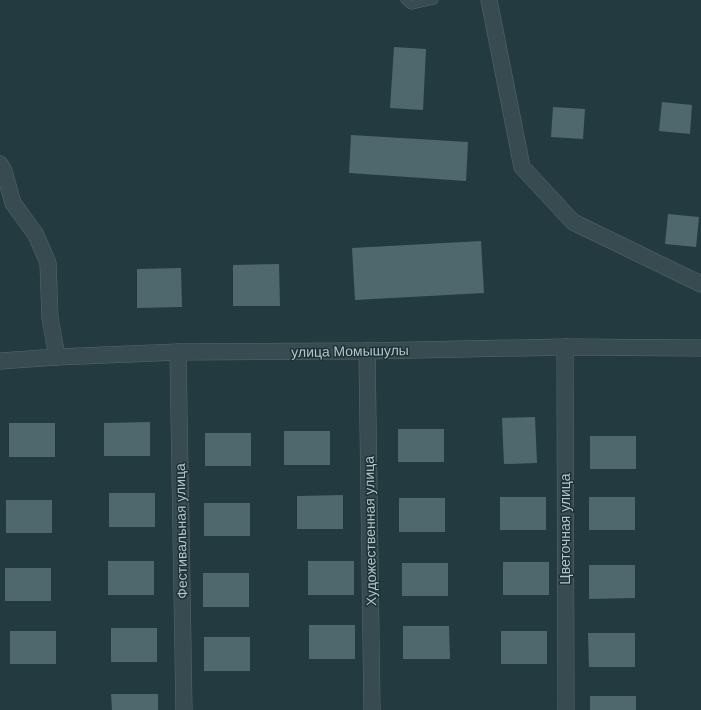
<svg xmlns="http://www.w3.org/2000/svg" width="701" height="710" font-family="'DM Sans',sans-serif">
	<rect width="100%" height="100%" fill="#233b40"/>
	<g fill="#4e686d">
		<path d="M 394,47 L 426,49 L 423,110 L 390,108 Z"/>
		<path d="M 662,102 L 692,105 L 690,134 L 659,131 Z"/>
		<path d="M 553,107 L 585,109 L 583,139 L 551,137 Z"/>
		<path d="M 351,135 L 468,142 L 466,181 L 349,173 Z"/>
		<path d="M 668,214 L 699,217 L 696,247 L 665,244 Z"/>
		<path d="M 481,241 L 484,293 L 355,300 L 352,248 Z"/>
		<path d="M 279,264 L 280,306 L 233,306 L 233,265 Z"/>
		<path d="M 181,268 L 182,307 L 137,308 L 137,269 Z"/>
		<path d="M 535,417 L 537,463 L 504,464 L 502,418 Z"/>
		<path d="M 150,422 L 150,456 L 104,456 L 104,423 Z"/>
		<rect x="9" y="423" width="46" height="34"/>
		<rect x="398" y="429" width="46" height="33"/>
		<rect x="284" y="431" width="46" height="34"/>
		<rect x="205" y="433" width="46" height="33"/>
		<rect x="590" y="436" width="46" height="33"/>
		<rect x="109" y="493" width="46" height="34"/>
		<path d="M 343,495 L 343,529 L 297,529 L 297,496 Z"/>
		<rect x="500" y="497" width="46" height="33"/>
		<rect x="589" y="497" width="46" height="33"/>
		<rect x="399" y="498" width="46" height="34"/>
		<rect x="6" y="500" width="46" height="33"/>
		<rect x="204" y="503" width="46" height="33"/>
		<rect x="108" y="561" width="46" height="34"/>
		<rect x="308" y="561" width="46" height="34"/>
		<rect x="503" y="562" width="46" height="33"/>
		<rect x="402" y="563" width="46" height="33"/>
		<path d="M 589,565 L 635,565 L 635,598 L 589,599 Z"/>
		<rect x="5" y="568" width="46" height="33"/>
		<rect x="203" y="573" width="46" height="34"/>
		<rect x="309" y="625" width="46" height="34"/>
		<path d="M 403,626 L 449,626 L 450,659 L 403,659 Z"/>
		<rect x="111" y="628" width="46" height="34"/>
		<rect x="10" y="631" width="46" height="33"/>
		<rect x="501" y="631" width="46" height="33"/>
		<path d="M 588,633 L 635,633 L 635,667 L 589,667 Z"/>
		<rect x="204" y="637" width="46" height="34"/>
		<path d="M 111,694 L 158,694 L 158,710 L 112,710 Z"/>
		<rect x="590" y="696" width="46" height="14"/>
	</g>
	<g fill="none" stroke-linecap="round" stroke-linejoin="round">
		<g stroke="#55696d" stroke-width="9">
			<path id="service" d="M 405,0 L 411,5 L 434,0"/>
		</g>
		<g stroke="#55696d" stroke-width="17">
			<g id="minor">
				<path d="M 489,0 L 522,167 L 573,222 L 701,284"/>
				<path d="M 0,164 L 4,171 L 13,203 L 36,235 L 48,263 L 50,318 L 57,357"/>
				<path d="M 565,347 L 566,710"/>
				<path d="M 367,351 L 372,710"/>
				<path d="M 178,352 L 184,710"/>
				<path d="M 0,361 L 57,357 L 178,352 L 367,351 L 565,347 L 701,348"/>
			</g>
		</g>
		<use href="#service" stroke="#374b50" stroke-width="8"/>
		<use href="#minor" stroke="#374b50" stroke-width="16"/>
	</g>
	<g text-anchor="middle" dominant-baseline="central" stroke-width="3" stroke-linejoin="round" paint-order="stroke">
		<g font-size="14" fill="#b3c6ca" stroke="#1c3035">
			<text transform="translate(350 351) rotate(-1)">улица Момышулы</text>
			<text transform="translate(565 529) rotate(-90)">Цветочная улица</text>
			<text transform="translate(181 531) rotate(-91)">Фестивальная улица</text>
			<text transform="translate(370 531) rotate(-91)">Художественная улица</text>
		</g>
	</g>
</svg>
